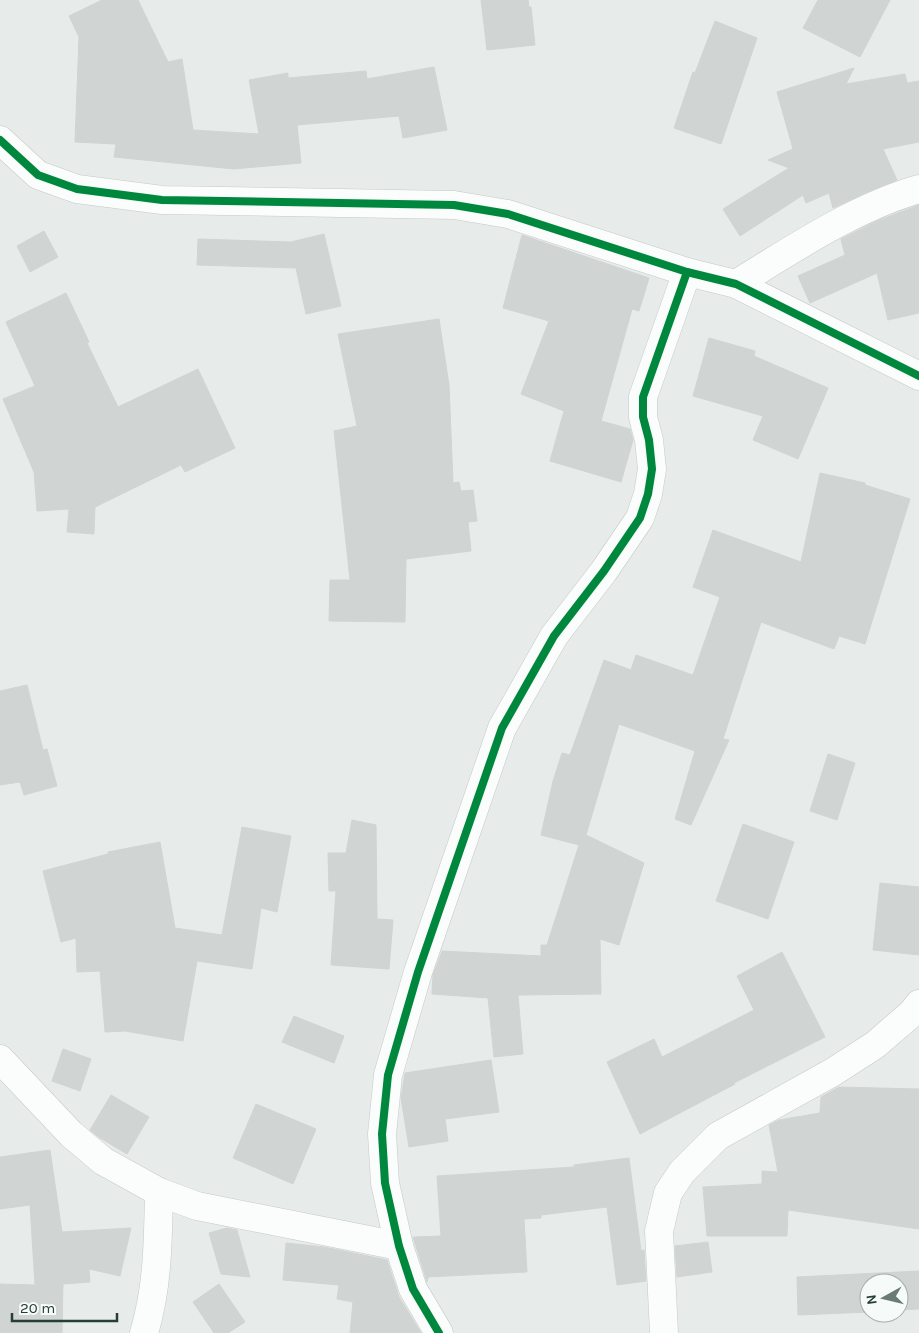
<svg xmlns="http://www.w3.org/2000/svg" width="919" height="1333" font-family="Karla,sans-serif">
	<rect width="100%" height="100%" fill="#e7ecea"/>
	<g fill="#d0d4d3" stroke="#d0d5d3">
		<path d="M 102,0 L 138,0 L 168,62 L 182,59 L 193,130 L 259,134 L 249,80 L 288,73 L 288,78 L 366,71 L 367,79 L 434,67 L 447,130 L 403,138 L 399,116 L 297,125 L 301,163 L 234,169 L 114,157 L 116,144 L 75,142 L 79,37 L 69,16 Z"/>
		<path d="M 481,0 L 528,0 L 529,7 L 531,7 L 535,45 L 487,50 Z"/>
		<path d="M 818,0 L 890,0 L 860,57 L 803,28 Z"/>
		<path d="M 715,21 L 757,38 L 721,144 L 674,128 L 693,72 L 695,73 Z"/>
		<path d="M 854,68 L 846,84 L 905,74 L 907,83 L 919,81 L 919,142 L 883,149 L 897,180 L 865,193 L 833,208 L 829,193 L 806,203 L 803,195 L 740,236 L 723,209 L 789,168 L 768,160 L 793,149 L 777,92 Z"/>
		<path d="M 919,205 L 919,313 L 888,320 L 877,273 L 810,303 L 798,276 L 845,255 L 841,239 L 877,221 Z"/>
		<path d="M 44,231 L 58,257 L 30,272 L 17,246 Z"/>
		<path d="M 324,234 L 341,306 L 306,314 L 296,268 L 197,265 L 198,239 L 291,242 Z"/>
		<path d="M 522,235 L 649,278 L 639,311 L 632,309 L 601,421 L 630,429 L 633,440 L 621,482 L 550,461 L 564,411 L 521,394 L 549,321 L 503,308 Z"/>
		<path d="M 66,293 L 89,342 L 87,343 L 118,407 L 198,369 L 235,448 L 185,472 L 181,465 L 95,507 L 94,534 L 67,532 L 69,509 L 37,511 L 34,472 L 3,399 L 35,386 L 6,322 Z"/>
		<path d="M 439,319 L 449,385 L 453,483 L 459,482 L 461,491 L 473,490 L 477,521 L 468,522 L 471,551 L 406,559 L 405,622 L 329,621 L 330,580 L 350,580 L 334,431 L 357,426 L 338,334 Z"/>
		<path d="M 709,338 L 755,351 L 754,356 L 828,388 L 798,459 L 753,440 L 763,416 L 693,396 Z"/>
		<path d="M 820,473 L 865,483 L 865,485 L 910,499 L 865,644 L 839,636 L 834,649 L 761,622 L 723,739 L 729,740 L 691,825 L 675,819 L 695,751 L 619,724 L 586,835 L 644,863 L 619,945 L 600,939 L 601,994 L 518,995 L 523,1054 L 494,1057 L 488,998 L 432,994 L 433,975 L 442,951 L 541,956 L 541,945 L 547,945 L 579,845 L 541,835 L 553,781 L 562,753 L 570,755 L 604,660 L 631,670 L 636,655 L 693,675 L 720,597 L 693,587 L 713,530 L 801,562 Z"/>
		<path d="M 27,685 L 43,750 L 47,749 L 57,786 L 24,795 L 20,782 L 0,785 L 0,691 Z"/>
		<path d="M 828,754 L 855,763 L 837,820 L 810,811 Z"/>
		<path d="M 352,820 L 376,825 L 377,919 L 393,920 L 389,969 L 331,965 L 336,891 L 329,891 L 328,853 L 346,853 Z"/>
		<path d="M 743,824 L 794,842 L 768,919 L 716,901 Z"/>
		<path d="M 242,827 L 291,836 L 277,912 L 261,908 L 252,969 L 197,961 L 183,1041 L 125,1031 L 105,1032 L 100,971 L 77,972 L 76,938 L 61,942 L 43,871 L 108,854 L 108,852 L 160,842 L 175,928 L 222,935 Z"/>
		<path d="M 880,883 L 919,887 L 919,955 L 873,950 Z"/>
		<path d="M 782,952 L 825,1037 L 732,1084 L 735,1084 L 640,1134 L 607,1062 L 654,1039 L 662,1057 L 754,1010 L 737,976 Z"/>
		<path d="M 294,1016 L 344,1036 L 334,1063 L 282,1042 Z"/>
		<path d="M 63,1049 L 91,1059 L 80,1091 L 52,1081 Z"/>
		<path d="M 491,1060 L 499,1112 L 445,1119 L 448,1141 L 409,1147 L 401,1098 L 405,1073 Z"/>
		<path d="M 839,1087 L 919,1089 L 919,1229 L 788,1210 L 787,1236 L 707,1236 L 703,1187 L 762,1184 L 762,1171 L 778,1172 L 769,1125 L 779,1120 L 820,1113 L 821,1097 Z"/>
		<path d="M 111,1095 L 149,1117 L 127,1154 L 100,1138 L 90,1130 Z"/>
		<path d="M 256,1104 L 316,1129 L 293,1184 L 233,1158 Z"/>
		<path d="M 50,1150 L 62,1232 L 131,1228 L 120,1276 L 89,1269 L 90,1282 L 63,1284 L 62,1333 L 0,1333 L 0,1284 L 35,1285 L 30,1205 L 0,1209 L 0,1157 Z"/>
		<path d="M 629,1158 L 641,1251 L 644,1250 L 646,1281 L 617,1285 L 607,1207 L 541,1215 L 541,1218 L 524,1219 L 527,1272 L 428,1277 L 427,1282 L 413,1237 L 441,1236 L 437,1176 L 574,1167 L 574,1165 Z"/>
		<path d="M 227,1228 L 237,1230 L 250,1277 L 221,1274 L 209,1233 Z"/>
		<path d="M 708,1242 L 712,1272 L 677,1277 L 675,1246 Z"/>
		<path d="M 286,1243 L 324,1247 L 387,1260 L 399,1297 L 421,1333 L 350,1333 L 353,1302 L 337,1299 L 339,1285 L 283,1280 Z"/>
		<path d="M 919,1271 L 919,1309 L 899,1310 L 899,1283 L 869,1283 L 869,1312 L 798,1315 L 797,1277 Z"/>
		<path d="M 219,1284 L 245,1322 L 228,1333 L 214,1333 L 193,1302 Z"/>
	</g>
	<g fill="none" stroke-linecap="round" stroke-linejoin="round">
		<g stroke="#c4c9c7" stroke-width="29">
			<g id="minor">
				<path d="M 0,140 L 38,175 L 77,189 L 162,200 L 454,205 L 508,214 L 687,272 L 736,284 L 919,376"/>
				<path d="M 736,284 C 793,249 854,208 919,189"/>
				<path d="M 0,1059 L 71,1134 L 103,1161 L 159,1192 L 197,1206 L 399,1246"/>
				<path d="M 144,1333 C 158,1287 158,1239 159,1192"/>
				<path d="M 439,1333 L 413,1289 L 399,1246 L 385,1183 L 382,1134 L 388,1075 L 418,972 L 502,728 L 554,636 L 604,571 L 640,518 L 648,494 L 652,469 L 649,440 L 643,417 L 643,397 L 687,272"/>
				<path d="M 664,1333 L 659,1231 L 668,1193 L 682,1172 L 718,1136 L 833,1072 L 875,1045 L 912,1013 L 919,1004"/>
			</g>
		</g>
		<use href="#minor" stroke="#fbfcfc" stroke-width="28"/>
		<g stroke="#f6faf8" stroke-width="11">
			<g id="cycleway">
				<path d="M 0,140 L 38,175 L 77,189 L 162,200 L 454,205 L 508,214 L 687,272 L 736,284 L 919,376"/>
				<path d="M 439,1333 L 413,1289 L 399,1246 L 385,1183 L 382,1134 L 388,1075 L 418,972 L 502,728 L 554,636 L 604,571 L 640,518 L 648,494 L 652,469 L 649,440 L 643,417 L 643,397 L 687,272"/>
			</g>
		</g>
		<use href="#cycleway" stroke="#00873e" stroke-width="8"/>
	</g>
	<g transform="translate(884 1298) rotate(262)"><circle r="24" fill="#f6faf8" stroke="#a3aeab"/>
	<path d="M0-4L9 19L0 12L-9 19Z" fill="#6a7a76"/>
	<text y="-8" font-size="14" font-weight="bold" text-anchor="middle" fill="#273d37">N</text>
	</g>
	<path d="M12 1313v8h105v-8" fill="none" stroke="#273d37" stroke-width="2.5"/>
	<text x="20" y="1313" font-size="15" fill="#273d37" stroke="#f6faf8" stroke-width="4" paint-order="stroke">20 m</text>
</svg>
